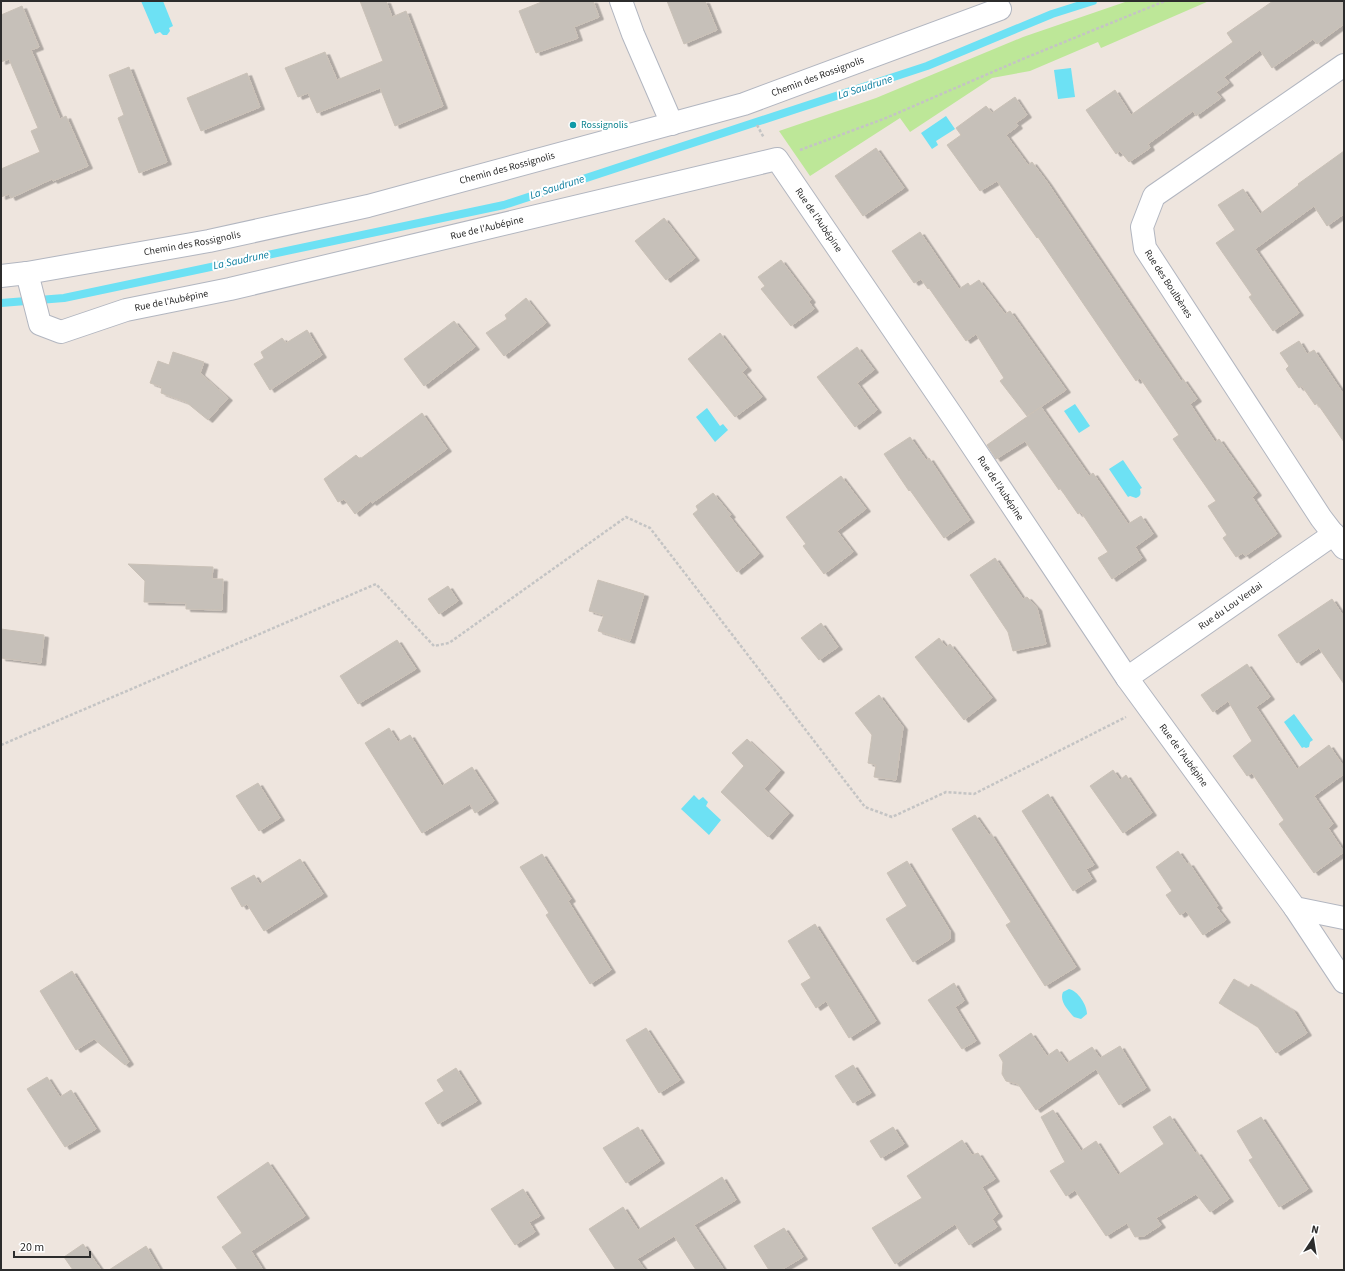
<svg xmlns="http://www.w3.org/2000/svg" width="1345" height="1271" font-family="'Source Sans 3',sans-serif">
	<defs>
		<filter id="shadow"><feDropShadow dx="4.5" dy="2.5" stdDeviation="0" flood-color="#0004"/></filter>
	</defs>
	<rect width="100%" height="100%" fill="#eee5de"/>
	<path fill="#bde798" d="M 1128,1 L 1209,1 L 1101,48 L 1098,42 L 1030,71 L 992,78 L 910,132 L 900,118 L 810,176 L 779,131 L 876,98 L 1023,37 Z"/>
	<g fill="#6de1f4">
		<path d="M 141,1 L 163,1 L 173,26 L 169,28 L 170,31 L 167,35 L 163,35 L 160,32 L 155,34 Z"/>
		<path d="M 1071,68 L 1075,97 L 1058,99 L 1054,70 Z"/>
		<path d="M 946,116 L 955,129 L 936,141 L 938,145 L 932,149 L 921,133 Z"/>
		<path d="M 1075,404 L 1090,426 L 1079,433 L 1064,411 Z"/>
		<path d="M 707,408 L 720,426 L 723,424 L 728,430 L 715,442 L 696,417 Z"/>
		<path d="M 1123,460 L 1142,488 L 1140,489 C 1141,494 1141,496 1136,498 L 1130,496 L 1128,497 L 1109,469 Z"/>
		<path d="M 1294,714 L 1313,740 L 1310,742 L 1309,747 L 1306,748 L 1304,747 L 1302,748 L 1284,722 Z"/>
		<path d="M 694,795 L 699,800 L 703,797 L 708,802 L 706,806 L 721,820 L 709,835 L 681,809 Z"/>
		<path d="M 1069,989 C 1078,991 1087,1005 1087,1014 L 1081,1019 L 1074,1017 C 1068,1010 1059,1001 1063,992 Z"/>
	</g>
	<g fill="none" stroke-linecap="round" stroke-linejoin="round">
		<path stroke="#6de1f4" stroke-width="8" d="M 1,303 L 64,298 L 504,205 L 927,66 L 1052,14 L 1093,1"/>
	</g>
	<g fill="#c6c0b9" stroke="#cac1b7" filter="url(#shadow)">
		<path d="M 360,1 L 386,1 L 392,17 L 406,11 L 443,106 L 395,126 L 380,88 L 317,113 L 308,93 L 298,97 L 285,68 L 325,52 L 337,80 L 383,61 Z"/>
		<path d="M 544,1 L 593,1 L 599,17 L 574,27 L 578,38 L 536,53 L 519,11 Z"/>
		<path d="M 667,1 L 705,1 L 717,30 L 684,44 Z"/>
		<path d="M 1273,1 L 1344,1 L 1344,24 L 1317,44 L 1313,39 L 1272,68 L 1260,50 L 1224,77 L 1229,83 L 1216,92 L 1221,98 L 1196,116 L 1193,111 L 1148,144 L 1150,148 L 1129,162 L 1120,151 L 1116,154 L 1086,110 L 1115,90 L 1131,115 L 1233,42 L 1227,33 Z"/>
		<path d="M 22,6 L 39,47 L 31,50 L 60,119 L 66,116 L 88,166 L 53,181 L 52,179 L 11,198 L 9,194 L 1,197 L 1,169 L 40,152 L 31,131 L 38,128 L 9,59 L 1,62 L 1,15 Z"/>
		<path d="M 129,67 L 167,162 L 139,173 L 118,118 L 124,115 L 109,75 Z"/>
		<path d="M 247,73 L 260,107 L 201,131 L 187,98 Z"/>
		<path d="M 1015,97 L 1027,115 L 1016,123 L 1018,126 L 1006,135 L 1028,165 L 1032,162 L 1047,182 L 1181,381 L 1183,379 L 1197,399 L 1190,404 L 1215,442 L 1219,439 L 1257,493 L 1252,497 L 1277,534 L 1245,556 L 1243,553 L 1236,557 L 1223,538 L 1227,535 L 1208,506 L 1216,501 L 1173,439 L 1179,435 L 1140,378 L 1136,381 L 1038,237 L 1037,238 L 997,181 L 980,191 L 947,145 L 961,135 L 956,128 L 986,106 L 992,113 Z"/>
		<path d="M 876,148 L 904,188 L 863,216 L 835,176 Z"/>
		<path d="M 1344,151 L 1344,214 L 1327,226 L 1314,206 L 1255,249 L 1299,313 L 1273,331 L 1249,297 L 1252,295 L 1216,243 L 1235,230 L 1218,205 L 1243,189 L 1260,214 L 1299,185 L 1298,184 Z"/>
		<path d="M 664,218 L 695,258 L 666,280 L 635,241 Z"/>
		<path d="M 920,232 L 959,289 L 968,283 L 970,286 L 979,280 L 1005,314 L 1010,311 L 1066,390 L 1027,416 L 1000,381 L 1004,378 L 976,334 L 966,341 L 929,288 L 928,289 L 921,279 L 914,283 L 892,251 Z"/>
		<path d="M 781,260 L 811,300 L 809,302 L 814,309 L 791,326 L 761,289 L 765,286 L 758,277 Z"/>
		<path d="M 526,298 L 546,323 L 504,356 L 486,333 L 507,319 L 505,315 Z"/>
		<path d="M 454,321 L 475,347 L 424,386 L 404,359 Z"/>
		<path d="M 307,330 L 322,355 L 270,390 L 254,364 L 264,358 L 261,352 L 282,338 L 286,343 Z"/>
		<path d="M 720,333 L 747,368 L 742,372 L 762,397 L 735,417 L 688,359 Z"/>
		<path d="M 1299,341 L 1307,354 L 1314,350 L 1344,395 L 1344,442 L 1317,403 L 1315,405 L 1302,386 L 1299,388 L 1286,369 L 1289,366 L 1280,353 Z"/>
		<path d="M 857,347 L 874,370 L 857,383 L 877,410 L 855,427 L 817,377 Z"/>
		<path d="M 173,352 L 204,362 L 200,373 L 228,398 L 208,420 L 186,402 L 161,393 L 162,387 L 150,383 L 158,361 L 169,365 Z"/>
		<path d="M 1041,407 L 1089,476 L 1093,473 L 1128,524 L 1141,516 L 1153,534 L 1135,547 L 1142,558 L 1112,579 L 1098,558 L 1108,552 L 1081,512 L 1078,514 L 1060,488 L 1059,490 L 1025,441 L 996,459 L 987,445 Z"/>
		<path d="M 422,413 L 447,449 L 372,503 L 371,501 L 355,514 L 344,499 L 338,502 L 324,479 L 356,455 L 360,459 Z"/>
		<path d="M 910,437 L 926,460 L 929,458 L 970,520 L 944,538 L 910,490 L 909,491 L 884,454 Z"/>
		<path d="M 841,476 L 866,509 L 837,531 L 853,552 L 824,574 L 803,546 L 806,544 L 786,517 Z"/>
		<path d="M 713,493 L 731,515 L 729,516 L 759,554 L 737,572 L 693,514 L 698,510 L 696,506 Z"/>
		<path d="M 995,558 L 1023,599 L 1027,597 L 1037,608 L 1046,644 L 1013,651 L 1008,632 L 970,575 Z"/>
		<path d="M 128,564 L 213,567 L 212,579 L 223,579 L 222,610 L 186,609 L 186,603 L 144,602 L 145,581 Z"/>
		<path d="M 598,580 L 644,594 L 630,641 L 598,631 L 604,615 L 589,611 Z"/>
		<path d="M 448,586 L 458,601 L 439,614 L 428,599 Z"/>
		<path d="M 1332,599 L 1344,617 L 1344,684 L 1319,648 L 1297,663 L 1278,635 Z"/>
		<path d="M 821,623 L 838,647 L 819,660 L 801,638 Z"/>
		<path d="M 1,629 L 44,635 L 41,663 L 1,658 Z"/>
		<path d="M 939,638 L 946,647 L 950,644 L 992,698 L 964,720 L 915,657 Z"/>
		<path d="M 397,640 L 416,669 L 358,704 L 340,676 Z"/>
		<path d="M 1247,664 L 1270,697 L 1256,707 L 1297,769 L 1329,745 L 1344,767 L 1344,774 L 1314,796 L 1333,824 L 1328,828 L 1344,852 L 1314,873 L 1279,824 L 1284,820 L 1252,773 L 1247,776 L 1233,756 L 1252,741 L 1228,701 L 1213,712 L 1201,695 Z"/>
		<path d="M 879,695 L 903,727 L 896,780 L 874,777 L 876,765 L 868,763 L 872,735 L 855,713 Z"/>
		<path d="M 389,728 L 398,742 L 410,735 L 442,786 L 472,767 L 494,801 L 475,813 L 470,804 L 422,833 L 365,743 Z"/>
		<path d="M 747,739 L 780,770 L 764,789 L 789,813 L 768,837 L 721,792 L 744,766 L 732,753 Z"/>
		<path d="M 1113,770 L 1120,780 L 1126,775 L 1152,813 L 1123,833 L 1090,786 Z"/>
		<path d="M 258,783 L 280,818 L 259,831 L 236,796 Z"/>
		<path d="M 1048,794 L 1094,865 L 1086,869 L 1092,879 L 1073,891 L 1022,811 Z"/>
		<path d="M 975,815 L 989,835 L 991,834 L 1076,967 L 1045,986 L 1006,925 L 1011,922 L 952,829 Z"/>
		<path d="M 1178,851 L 1187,864 L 1189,863 L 1218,906 L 1216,907 L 1226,920 L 1203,935 L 1186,911 L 1180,915 L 1166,895 L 1172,891 L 1156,867 Z"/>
		<path d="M 542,854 L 571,899 L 568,901 L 611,970 L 590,984 L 546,915 L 549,913 L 520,867 Z"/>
		<path d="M 300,859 L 323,894 L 264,931 L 247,904 L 242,907 L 231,888 L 254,875 L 260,884 Z"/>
		<path d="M 907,861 L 950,931 L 950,939 L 913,962 L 886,919 L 907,906 L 887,873 Z"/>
		<path d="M 815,924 L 876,1021 L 849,1038 L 826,1001 L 816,1008 L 801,984 L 811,978 L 788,941 Z"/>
		<path d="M 72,971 L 129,1062 L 125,1065 L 94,1039 L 76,1050 L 40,991 Z"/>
		<path d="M 1234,979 L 1249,988 L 1251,984 L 1293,1010 L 1307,1033 L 1276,1053 L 1258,1027 L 1219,1003 Z"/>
		<path d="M 954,983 L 964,1001 L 955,1007 L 976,1041 L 962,1049 L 928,1000 Z"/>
		<path d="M 646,1028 L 680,1080 L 659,1093 L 626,1040 Z"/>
		<path d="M 1031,1033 L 1047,1056 L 1057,1049 L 1067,1063 L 1092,1047 L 1100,1058 L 1120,1046 L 1146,1088 L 1119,1105 L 1096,1069 L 1036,1110 L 1018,1084 L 1006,1081 L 1002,1074 L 1003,1062 L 999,1055 Z"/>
		<path d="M 853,1065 L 871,1093 L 853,1103 L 835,1076 Z"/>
		<path d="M 456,1068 L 477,1101 L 438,1124 L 425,1103 L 444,1091 L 437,1080 Z"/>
		<path d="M 47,1077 L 60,1097 L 71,1090 L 96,1129 L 65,1147 L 27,1089 Z"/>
		<path d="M 1053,1110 L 1081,1151 L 1096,1141 L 1118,1175 L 1164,1144 L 1153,1127 L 1170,1116 L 1195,1153 L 1197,1152 L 1229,1199 L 1210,1212 L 1196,1194 L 1156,1218 L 1161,1225 L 1144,1236 L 1135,1237 L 1127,1223 L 1106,1236 L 1075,1190 L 1066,1196 L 1050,1171 L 1065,1162 L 1041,1117 Z"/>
		<path d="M 1261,1117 L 1308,1189 L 1279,1207 L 1249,1160 L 1253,1158 L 1237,1131 Z"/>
		<path d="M 638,1127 L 660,1161 L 626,1183 L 603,1148 Z"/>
		<path d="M 893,1127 L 904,1144 L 881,1158 L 870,1141 Z"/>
		<path d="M 962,1140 L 972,1155 L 978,1153 L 995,1179 L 982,1187 L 998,1214 L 992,1219 L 997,1227 L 969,1245 L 955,1224 L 895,1264 L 872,1228 L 922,1198 L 907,1176 Z"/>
		<path d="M 268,1162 L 305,1216 L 251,1251 L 263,1270 L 238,1270 L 222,1247 L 242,1233 L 217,1197 Z"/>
		<path d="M 722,1177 L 736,1200 L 694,1225 L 724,1270 L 696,1270 L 674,1236 L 637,1259 L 645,1270 L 616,1270 L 589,1229 L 623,1207 L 638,1230 Z"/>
		<path d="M 523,1189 L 540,1216 L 529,1222 L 535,1232 L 515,1245 L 491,1209 Z"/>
		<path d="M 784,1228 L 803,1257 L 781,1270 L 769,1270 L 754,1246 Z"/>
		<path d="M 83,1244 L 101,1270 L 73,1270 L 64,1257 Z"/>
		<path d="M 146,1246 L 160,1270 L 109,1270 Z"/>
	</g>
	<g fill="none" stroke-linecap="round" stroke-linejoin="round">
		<g stroke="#b2b6c0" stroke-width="24">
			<g id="street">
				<path d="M 621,1 L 633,34 L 672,124"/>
				<path id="s1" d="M 1344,65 L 1154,196 L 1142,227 L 1145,248 L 1321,518 L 1344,548"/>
				<path id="s2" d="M 27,273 L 40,324 L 61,332 L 126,310 L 230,289 L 777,159 L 955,420 L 1127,678 L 1295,908 L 1344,918"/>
				<path id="s3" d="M 1,276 L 27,273 L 209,241 L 368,206 L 744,104 L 1000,9"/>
				<path id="s4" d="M 1127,678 L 1334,534"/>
				<path d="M 1295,908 L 1344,982"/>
			</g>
		</g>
		<g stroke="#c4c4c4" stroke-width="2.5" stroke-dasharray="3 2" stroke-linecap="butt">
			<path d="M 757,125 L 764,138"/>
			<path d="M 800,150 L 886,118 L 1025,58 L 1165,1"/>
			<path d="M 1,745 L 376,584 L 434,646 L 449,643 L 626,517 L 650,528 L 865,807 L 892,817 L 946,792 L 974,794 L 1126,717"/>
		</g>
		<use href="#street" stroke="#fff" stroke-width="22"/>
	</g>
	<circle fill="#0f9aa8" stroke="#fff" stroke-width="1.5" cx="573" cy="125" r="4"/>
	<g text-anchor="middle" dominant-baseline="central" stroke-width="4" stroke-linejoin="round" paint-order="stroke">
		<g font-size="10" fill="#2c2c2c" stroke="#fff">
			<text stroke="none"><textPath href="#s3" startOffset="842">Chemin des Rossignolis</textPath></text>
			<text stroke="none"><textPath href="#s3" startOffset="518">Chemin des Rossignolis</textPath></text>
			<text stroke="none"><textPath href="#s2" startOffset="886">Rue de l'Aubépine</textPath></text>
			<text stroke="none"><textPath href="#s2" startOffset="514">Rue de l'Aubépine</textPath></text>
			<text stroke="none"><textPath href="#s3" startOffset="194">Chemin des Rossignolis</textPath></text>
			<text stroke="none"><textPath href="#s1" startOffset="328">Rue des Boulbènes</textPath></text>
			<text stroke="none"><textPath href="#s2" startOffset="190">Rue de l'Aubépine</textPath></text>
			<text stroke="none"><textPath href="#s2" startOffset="1210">Rue de l'Aubépine</textPath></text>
			<text stroke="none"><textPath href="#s4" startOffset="126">Rue du Lou Verdai</textPath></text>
			<text stroke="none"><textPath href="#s2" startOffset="1534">Rue de l'Aubépine</textPath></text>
		</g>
		<g font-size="10" fill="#0d838f" stroke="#fff" text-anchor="start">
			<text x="581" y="125">Rossignolis</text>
		</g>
		<g font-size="11" font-style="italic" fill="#087c9d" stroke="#fff">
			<text transform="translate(865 87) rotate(-18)">La Saudrune</text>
			<text transform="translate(557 187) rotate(-18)">La Saudrune</text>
			<text transform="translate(241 260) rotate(-12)">La Saudrune</text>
		</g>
	</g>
	<rect width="1345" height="1271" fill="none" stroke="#2c2c2c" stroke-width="4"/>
	<g transform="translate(1313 1239) rotate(12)" stroke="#ffffff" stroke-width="3" paint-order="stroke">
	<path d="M0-3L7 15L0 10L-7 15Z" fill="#2c2c2c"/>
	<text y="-6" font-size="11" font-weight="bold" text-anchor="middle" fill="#2c2c2c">N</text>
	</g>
	<path d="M14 1251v6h76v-6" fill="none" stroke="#2c2c2c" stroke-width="2"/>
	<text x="20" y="1251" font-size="12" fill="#2c2c2c" stroke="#ffffff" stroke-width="3" paint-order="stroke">20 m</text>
</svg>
